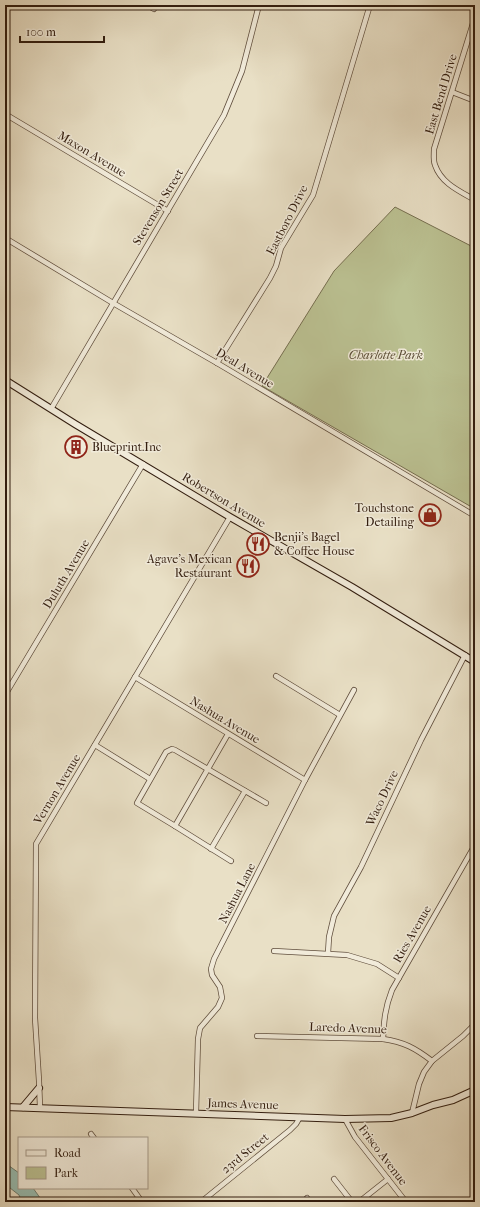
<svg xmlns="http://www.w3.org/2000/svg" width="480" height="1207" font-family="'IM FELL French Canon',serif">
	<rect width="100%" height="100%" fill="#e9e0c6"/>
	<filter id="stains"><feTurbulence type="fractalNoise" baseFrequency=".005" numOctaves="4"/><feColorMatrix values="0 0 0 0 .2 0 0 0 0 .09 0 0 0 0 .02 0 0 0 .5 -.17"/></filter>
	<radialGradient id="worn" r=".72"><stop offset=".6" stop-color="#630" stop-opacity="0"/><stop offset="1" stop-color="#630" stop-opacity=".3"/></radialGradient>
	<path fill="#bbc192" stroke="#766f50" d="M 395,207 L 475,248 L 475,509 L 262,386 L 334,271 Z"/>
	<path fill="#98bdb1" stroke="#6f7d70" d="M 5,1163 L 19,1173 L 19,1188 L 33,1188 L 43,1202 L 22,1202 L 19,1195 L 5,1184 Z"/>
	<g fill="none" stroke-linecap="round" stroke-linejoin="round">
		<g stroke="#604e3d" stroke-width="6">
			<g id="street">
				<path d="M 147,5 L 154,9"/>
				<path d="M 475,17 L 434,149 C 434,154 433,160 435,165 C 441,183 459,191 475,200"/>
				<path d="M 452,92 L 475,101"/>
				<path d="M 5,114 L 168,211"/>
				<path d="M 5,238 L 113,303 L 217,363 L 475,516"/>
				<path d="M 217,363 L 270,278 L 276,266 L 281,248 L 313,195 L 370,5"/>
				<path d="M 51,409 L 224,115 L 242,71 L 259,5"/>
				<path d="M 276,676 L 340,715"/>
				<path d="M 135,677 L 305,780"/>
				<path d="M 5,695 L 143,464"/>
				<path d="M 228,734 L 175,826 L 137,803 L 166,752 L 172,749 L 175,750 L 266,803"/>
				<path d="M 95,745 L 150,779"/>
				<path d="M 175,826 L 231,861"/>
				<path d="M 211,849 L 245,791"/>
				<path d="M 274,951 L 347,955 L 377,964 L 399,978"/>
				<path d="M 328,953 L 329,937 L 334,916 L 361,867 L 421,740 L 465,655"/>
				<path d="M 257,1036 L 383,1039 C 404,1042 415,1048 432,1061"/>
				<path d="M 383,1039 C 384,1020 385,1008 392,990 L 475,845"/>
				<path d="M 40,1107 L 39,1081 L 35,1018 L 36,844 L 230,517"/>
				<path d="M 196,1113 L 198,1039 L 200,1028 L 218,1007 L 222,998 L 220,987 L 212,975 L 211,969 L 214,959 L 305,780 L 354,690"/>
				<path d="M 412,1113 L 419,1084 L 424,1072 L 432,1061 L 463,1036 L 475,1024"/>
				<path d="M 345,1119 L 355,1137 L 406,1202"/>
				<path d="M 91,1134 L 94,1138"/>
				<path d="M 334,1179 L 352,1202"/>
				<path d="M 132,1188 L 142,1202"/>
				<path d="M 307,1198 L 310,1202"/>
				<path d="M 201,1202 L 290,1130 L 296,1124 L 300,1117"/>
				<path d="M 359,1202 L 388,1179"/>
			</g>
		</g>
		<g stroke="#321d0f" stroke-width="8">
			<g id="secondary">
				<path d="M 5,380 L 75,424 L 230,517 L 352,587 L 475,662"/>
				<path d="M 5,1107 L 345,1119 L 391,1118 L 412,1113 L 433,1105 L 453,1100 L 475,1090"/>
				<path d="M 23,1107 L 39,1088"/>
			</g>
		</g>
		<use href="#street" stroke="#f1ebda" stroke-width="4.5"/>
		<use href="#secondary" stroke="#f1ebda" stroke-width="6"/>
	</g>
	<defs>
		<g id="building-ring" transform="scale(1.15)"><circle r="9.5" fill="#f1ebda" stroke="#8f2418" stroke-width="1.5"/><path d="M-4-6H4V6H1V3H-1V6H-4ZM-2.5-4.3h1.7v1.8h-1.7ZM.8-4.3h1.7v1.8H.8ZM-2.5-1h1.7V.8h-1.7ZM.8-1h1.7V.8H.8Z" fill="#8f2418"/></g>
		<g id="shop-ring" transform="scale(1.15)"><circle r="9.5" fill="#f1ebda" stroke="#8f2418" stroke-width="1.5"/><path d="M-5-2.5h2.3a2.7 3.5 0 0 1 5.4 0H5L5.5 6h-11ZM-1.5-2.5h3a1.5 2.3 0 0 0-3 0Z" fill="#8f2418"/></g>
		<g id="restaurant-ring" transform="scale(1.15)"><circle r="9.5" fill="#f1ebda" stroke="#8f2418" stroke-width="1.5"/><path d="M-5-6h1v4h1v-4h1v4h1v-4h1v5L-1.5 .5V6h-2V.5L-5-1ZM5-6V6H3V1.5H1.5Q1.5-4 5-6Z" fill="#8f2418"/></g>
	</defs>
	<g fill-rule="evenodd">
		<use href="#building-ring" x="76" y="447"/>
		<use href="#shop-ring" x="430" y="515"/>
		<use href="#restaurant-ring" x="258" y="544"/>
		<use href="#restaurant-ring" x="248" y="566"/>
	</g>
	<g text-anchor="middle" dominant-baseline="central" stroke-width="3" stroke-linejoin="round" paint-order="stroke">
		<g font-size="12" fill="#321d0f" stroke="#f1ebda">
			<text transform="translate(441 94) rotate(-73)">East Bend Drive</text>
			<text transform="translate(92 154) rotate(31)">Maxon Avenue</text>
			<text transform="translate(158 207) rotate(-59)">Stevenson Street</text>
			<text transform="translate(287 220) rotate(-63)">Eastboro Drive</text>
			<text transform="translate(245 368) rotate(31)">Deal Avenue</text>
			<text transform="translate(224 500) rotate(31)">Robertson Avenue</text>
			<text transform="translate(66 574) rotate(-59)">Duluth Avenue</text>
			<text transform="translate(225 720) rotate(31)">Nashua Avenue</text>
			<text transform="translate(57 789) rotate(-59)">Vernon Avenue</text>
			<text transform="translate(382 798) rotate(-65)">Waco Drive</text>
			<text transform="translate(237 893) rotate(-63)">Nashua Lane</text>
			<text transform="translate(412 934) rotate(-60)">Ries Avenue</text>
			<text transform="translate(348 1028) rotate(2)">Laredo Avenue</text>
			<text transform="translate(243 1104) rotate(2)">James Avenue</text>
			<text transform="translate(245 1153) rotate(-39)">23rd Street</text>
			<text transform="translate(383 1155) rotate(53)">Frisco Avenue</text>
		</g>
		<g font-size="12" font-style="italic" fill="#5b4e36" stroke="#f1ebda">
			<text x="386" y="355">Charlotte Park</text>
		</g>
		<g font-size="12" fill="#321d0f" stroke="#f1ebda" text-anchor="start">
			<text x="92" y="447">Blueprint.Inc</text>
			<text x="414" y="508" text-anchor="end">Touchstone<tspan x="414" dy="14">Detailing</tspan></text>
			<text x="274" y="537">Benji's Bagel<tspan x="274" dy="14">&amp; Coffee House</tspan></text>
			<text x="232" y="559" text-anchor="end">Agave's Mexican<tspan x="232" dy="14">Restaurant</tspan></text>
		</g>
	</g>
	<rect width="480" height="1207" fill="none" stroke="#e9e0c6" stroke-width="20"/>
	<rect x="6" y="6" width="468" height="1195" fill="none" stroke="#321d0f" stroke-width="2"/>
	<rect x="10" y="10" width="460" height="1187" fill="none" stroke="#321d0f"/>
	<rect x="18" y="1137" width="130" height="52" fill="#f1ebda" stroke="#a59989"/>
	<rect x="26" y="1150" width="20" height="6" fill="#f1ebda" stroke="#a59989"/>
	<text x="54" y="1157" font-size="12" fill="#321d0f">Road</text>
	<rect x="26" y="1167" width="20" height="12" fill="#bbc192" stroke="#a59989"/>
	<text x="54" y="1177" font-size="12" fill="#321d0f">Park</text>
	<path d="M20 36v6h84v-6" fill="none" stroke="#321d0f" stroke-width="2"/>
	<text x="26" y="36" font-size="12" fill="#321d0f" stroke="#f1ebda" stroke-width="3" paint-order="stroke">100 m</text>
	<rect width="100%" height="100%" filter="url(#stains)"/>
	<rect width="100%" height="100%" fill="url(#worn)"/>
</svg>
